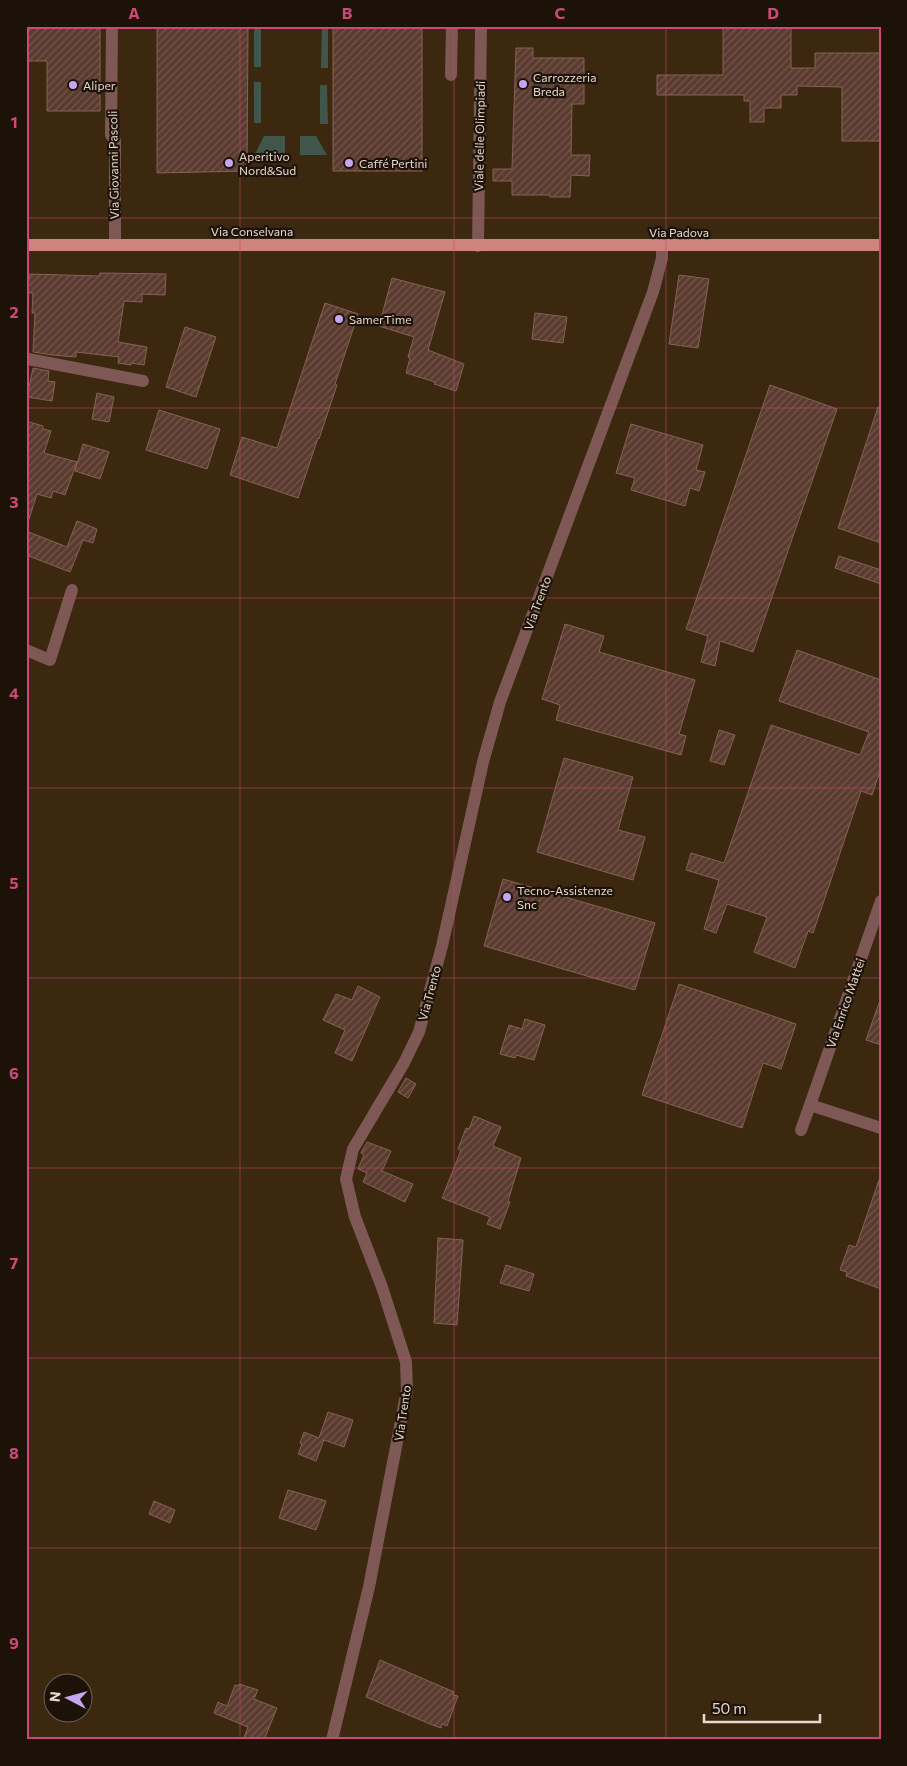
<svg xmlns="http://www.w3.org/2000/svg" width="907" height="1766" font-family="Commissioner,sans-serif">
	<defs>
		<pattern id="building-hatch" width="6" height="6" patternUnits="userSpaceOnUse" patternTransform="scale(1.25)"><rect width="6" height="6" fill="#5b3b2f"/><path d="M-1 1l2-2M0 6l6-6M5 7l2-2" fill="none" stroke="#73574c"/></pattern>
	</defs>
	<rect width="100%" height="100%" fill="#3c270f"/>
	<g fill="#41564b">
		<rect x="254" y="26" width="7" height="41"/>
		<path d="M 322,26 L 328,26 L 328,68 L 321,68 Z"/>
		<rect x="254" y="82" width="7" height="41"/>
		<path d="M 320,85 L 327,85 L 328,124 L 320,124 Z"/>
		<path d="M 264,136 L 285,136 L 285,156 L 254,156 Z"/>
		<path d="M 300,136 L 316,136 L 327,155 L 300,155 Z"/>
	</g>
	<g fill="url(#building-hatch)" stroke="#856357">
		<path d="M 26,26 L 100,26 L 100,111 L 47,111 L 47,61 L 26,61 Z"/>
		<path d="M 157,26 L 248,26 L 247,171 L 157,173 Z"/>
		<rect x="333" y="26" width="89" height="145"/>
		<path d="M 723,26 L 791,26 L 791,68 L 815,68 L 815,53 L 881,53 L 881,141 L 842,141 L 842,87 L 797,86 L 797,95 L 781,95 L 781,108 L 764,108 L 764,122 L 750,122 L 750,101 L 744,101 L 744,95 L 657,95 L 657,75 L 723,75 Z"/>
		<path d="M 516,48 L 533,48 L 533,58 L 584,58 L 584,104 L 572,104 L 571,155 L 590,155 L 589,176 L 571,175 L 570,197 L 550,197 L 550,195 L 512,195 L 512,181 L 493,181 L 493,169 L 512,169 Z"/>
		<path d="M 100,273 L 166,274 L 165,295 L 142,294 L 142,302 L 124,301 L 118,342 L 147,347 L 144,365 L 131,363 L 131,365 L 118,363 L 119,357 L 76,352 L 76,357 L 52,355 L 33,352 L 35,313 L 32,313 L 33,293 L 28,293 L 29,274 L 99,276 Z"/>
		<path d="M 679,275 L 709,279 L 698,348 L 669,344 Z"/>
		<path d="M 392,278 L 445,292 L 428,350 L 464,364 L 456,391 L 434,384 L 435,382 L 406,373 L 410,358 L 408,357 L 414,337 L 379,326 Z"/>
		<path d="M 325,303 L 358,314 L 335,384 L 337,385 L 319,439 L 318,438 L 298,498 L 230,475 L 242,437 L 277,448 Z"/>
		<path d="M 535,313 L 567,317 L 563,343 L 532,339 Z"/>
		<path d="M 185,327 L 216,337 L 196,397 L 166,387 Z"/>
		<path d="M 33,368 L 49,371 L 48,381 L 55,382 L 52,401 L 27,397 Z"/>
		<path d="M 770,385 L 837,409 L 753,652 L 720,641 L 715,666 L 701,662 L 708,636 L 686,629 Z"/>
		<path d="M 97,393 L 114,397 L 109,422 L 92,419 Z"/>
		<path d="M 878,407 L 881,408 L 881,543 L 838,528 Z"/>
		<path d="M 159,410 L 220,429 L 207,469 L 146,450 Z"/>
		<path d="M 26,421 L 43,426 L 43,429 L 51,431 L 44,453 L 77,462 L 65,495 L 53,491 L 51,498 L 37,494 L 29,519 L 26,518 Z"/>
		<path d="M 631,424 L 703,445 L 696,470 L 705,472 L 699,491 L 690,488 L 685,506 L 631,490 L 635,478 L 616,473 Z"/>
		<path d="M 83,444 L 109,452 L 100,479 L 75,471 Z"/>
		<path d="M 77,521 L 97,529 L 93,543 L 83,540 L 70,572 L 26,555 L 26,531 L 67,547 Z"/>
		<path d="M 839,556 L 881,570 L 881,584 L 835,568 Z"/>
		<path d="M 565,624 L 604,636 L 599,652 L 695,680 L 679,734 L 686,736 L 681,755 L 556,720 L 560,705 L 542,699 Z"/>
		<path d="M 797,650 L 881,680 L 881,768 L 872,795 L 861,791 L 813,933 L 808,931 L 795,968 L 754,952 L 767,917 L 727,904 L 716,933 L 704,929 L 719,880 L 686,870 L 691,853 L 724,863 L 771,725 L 860,755 L 869,732 L 779,701 Z"/>
		<path d="M 719,730 L 735,735 L 724,765 L 710,761 Z"/>
		<path d="M 564,758 L 633,777 L 618,830 L 645,837 L 633,880 L 537,852 Z"/>
		<path d="M 503,879 L 655,923 L 635,990 L 484,946 Z"/>
		<path d="M 679,984 L 796,1024 L 781,1069 L 763,1063 L 742,1128 L 642,1095 Z"/>
		<path d="M 358,986 L 380,997 L 352,1061 L 335,1053 L 345,1030 L 323,1020 L 336,994 L 352,1000 Z"/>
		<path d="M 879,1003 L 881,1003 L 881,1045 L 866,1040 Z"/>
		<path d="M 525,1019 L 545,1025 L 534,1060 L 516,1055 L 515,1058 L 500,1054 L 509,1025 L 522,1029 Z"/>
		<path d="M 406,1078 L 416,1084 L 408,1098 L 398,1092 Z"/>
		<path d="M 474,1116 L 501,1127 L 493,1146 L 521,1158 L 508,1201 L 510,1202 L 500,1229 L 487,1224 L 490,1217 L 442,1198 L 461,1150 L 458,1149 L 466,1128 L 469,1129 Z"/>
		<path d="M 367,1142 L 391,1151 L 382,1171 L 413,1184 L 405,1202 L 363,1182 L 367,1173 L 358,1169 L 364,1155 L 361,1153 Z"/>
		<path d="M 879,1180 L 881,1180 L 881,1289 L 846,1276 L 847,1272 L 840,1270 L 849,1245 L 856,1247 Z"/>
		<path d="M 438,1238 L 463,1240 L 457,1325 L 434,1323 Z"/>
		<path d="M 506,1265 L 534,1274 L 529,1291 L 500,1283 Z"/>
		<path d="M 328,1412 L 353,1420 L 344,1447 L 324,1440 L 316,1461 L 298,1454 L 302,1444 L 300,1443 L 304,1432 L 319,1438 Z"/>
		<path d="M 288,1490 L 326,1501 L 316,1530 L 279,1518 Z"/>
		<path d="M 154,1501 L 175,1510 L 170,1523 L 149,1514 Z"/>
		<path d="M 380,1660 L 454,1692 L 453,1695 L 458,1696 L 447,1726 L 442,1724 L 441,1728 L 430,1724 L 366,1697 Z"/>
		<path d="M 239,1684 L 258,1690 L 254,1699 L 277,1708 L 264,1740 L 243,1740 L 248,1727 L 214,1713 L 218,1702 L 227,1706 L 235,1685 L 238,1686 Z"/>
	</g>
	<g fill="none" stroke-linecap="round" stroke-linejoin="round">
		<g stroke="#7d5855" stroke-width="12">
			<path d="M 112,26 L 111,135 L 115,141 L 115,245"/>
			<path d="M 451,75 L 452,26"/>
			<path d="M 478,246 L 481,26"/>
			<path d="M 28,359 L 143,381"/>
			<path d="M 26,650 L 50,660 L 72,590"/>
			<path d="M 881,901 L 810,1105 L 881,1128"/>
			<path d="M 801,1130 L 810,1105"/>
			<path d="M 332,1740 L 369,1587 L 407,1390 L 406,1362 L 382,1287 L 355,1217 L 346,1179 L 353,1149 L 404,1063 L 419,1032 L 442,946 L 483,762 L 500,702 L 653,292 L 662,258 L 662,246"/>
		</g>
		<path stroke="#ce837c" stroke-width="12" d="M 26,245 L 881,245"/>
	</g>
	<path fill="none" stroke="#cb4877" stroke-width="1" stroke-opacity="0.55" d="M 240,26 L 240,1740M 454,26 L 454,1740M 666,26 L 666,1740M 26,218 L 881,218M 26,408 L 881,408M 26,598 L 881,598M 26,788 L 881,788M 26,978 L 881,978M 26,1168 L 881,1168M 26,1358 L 881,1358M 26,1548 L 881,1548"/>
	<g fill="#c5a7f1" stroke="#1c1208" stroke-width="2">
		<circle cx="523" cy="84" r="5"/>
		<circle cx="73" cy="85" r="5"/>
		<circle cx="229" cy="163" r="5"/>
		<circle cx="349" cy="163" r="5"/>
		<circle cx="339" cy="319" r="5"/>
		<circle cx="507" cy="897" r="5"/>
	</g>
	<g text-anchor="middle" dominant-baseline="central" stroke-width="4.5" stroke-linejoin="round" paint-order="stroke">
		<g font-size="12" fill="#e6d8ca" stroke="#1c1208" text-anchor="start">
			<text x="533" y="77">Carrozzeria<tspan x="533" dy="14">Breda</tspan></text>
			<text x="83" y="85">Aliper</text>
			<text x="239" y="156">Aperitivo<tspan x="239" dy="14">Nord&amp;Sud</tspan></text>
			<text x="359" y="163">Caffé Pertini</text>
			<text x="349" y="319">SamerTime</text>
			<text x="517" y="890">Tecno-Assistenze<tspan x="517" dy="14">Snc</tspan></text>
		</g>
		<g font-size="12" fill="#e6d8ca" stroke="#1c1208">
			<text transform="translate(479 136) rotate(-89)">Viale delle Olimpiadi</text>
			<text transform="translate(113 165) rotate(-91)">Via Giovanni Pascoli</text>
			<text x="252" y="231">Via Conselvana</text>
			<text x="679" y="232">Via Padova</text>
			<text transform="translate(537 603) rotate(-70)">Via Trento</text>
			<text transform="translate(429 993) rotate(-75)">Via Trento</text>
			<text transform="translate(845 1003) rotate(-71)">Via Enrico Mattei</text>
			<text transform="translate(402 1413) rotate(-82)">Via Trento</text>
		</g>
	</g>
	<rect width="907" height="1766" fill="none" stroke="#1c1208" stroke-width="55"/>
	<g transform="translate(68 1698) rotate(276)"><circle r="24" fill="#1c1208" stroke="#6d6156"/>
	<path d="M0-4L9 19L0 12L-9 19Z" fill="#c5a7f1"/>
	<text y="-8" font-size="14" font-weight="bold" text-anchor="middle" fill="#e6d8ca">N</text>
	</g>
	<path d="M704 1714v8h116v-8" fill="none" stroke="#e6d8ca" stroke-width="2.5"/>
	<text x="712" y="1714" font-size="15" fill="#e6d8ca" stroke="#1c1208" stroke-width="4" paint-order="stroke">50 m</text>
	<rect x="28" y="28" width="852" height="1710" fill="none" stroke="#cb4877" stroke-width="2"/>
	<g font-size="16" text-anchor="middle" font-weight="bold" fill="#cb4877">
		<text x="134" y="19">A</text>
		<text x="347" y="19">B</text>
		<text x="560" y="19">C</text>
		<text x="773" y="19">D</text>
		<text x="14" y="128">1</text>
		<text x="14" y="318">2</text>
		<text x="14" y="508">3</text>
		<text x="14" y="699">4</text>
		<text x="14" y="889">5</text>
		<text x="14" y="1079">6</text>
		<text x="14" y="1269">7</text>
		<text x="14" y="1459">8</text>
		<text x="14" y="1649">9</text>
	</g>
</svg>
